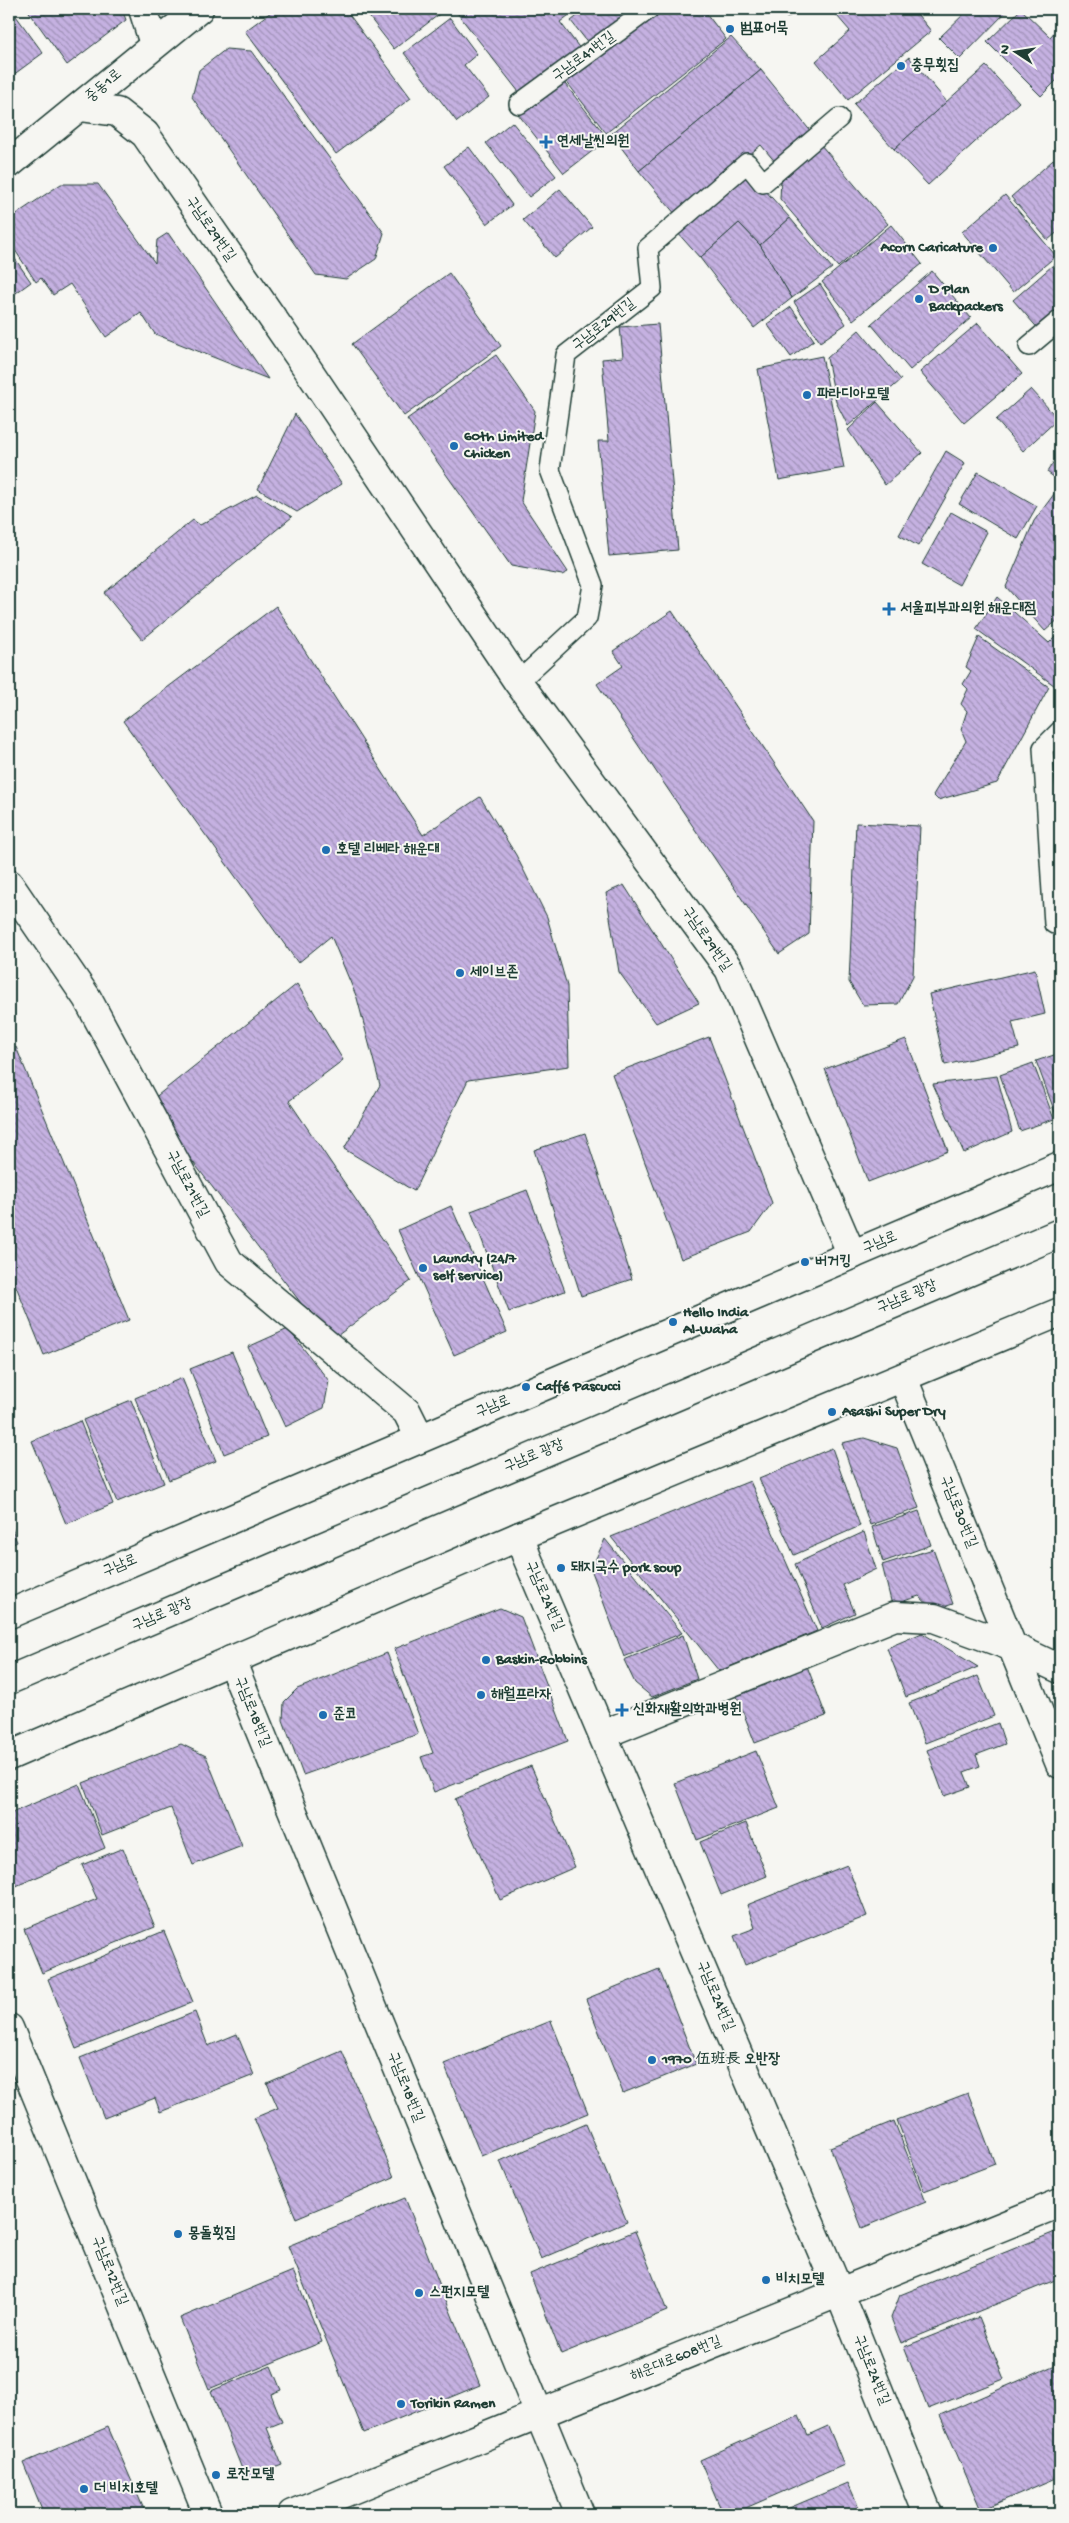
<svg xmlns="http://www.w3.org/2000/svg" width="1069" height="2523" font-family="'Gochi Hand','LXGW WenKai TC','Poor Story',sans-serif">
	<defs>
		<pattern id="building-back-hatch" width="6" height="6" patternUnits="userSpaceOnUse" patternTransform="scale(1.25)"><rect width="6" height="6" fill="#c5b1e1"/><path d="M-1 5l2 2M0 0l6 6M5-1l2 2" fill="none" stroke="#9f91b7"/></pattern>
	</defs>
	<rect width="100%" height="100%" fill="#f6f6f2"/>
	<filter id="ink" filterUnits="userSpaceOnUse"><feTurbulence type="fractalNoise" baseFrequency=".02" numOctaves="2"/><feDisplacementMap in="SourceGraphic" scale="10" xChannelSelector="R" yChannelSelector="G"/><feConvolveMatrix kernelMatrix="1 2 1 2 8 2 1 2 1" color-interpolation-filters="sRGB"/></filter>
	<g filter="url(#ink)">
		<g fill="url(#building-back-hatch)" stroke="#1f3d34">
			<path d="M 9,9 L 11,9 L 43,53 L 9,78 Z"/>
			<path d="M 27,9 L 122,9 L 126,20 L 67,65 Z"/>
			<path d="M 275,9 L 345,9 L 411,98 L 336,154 L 245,31 Z"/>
			<path d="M 363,9 L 446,9 L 394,49 Z"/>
			<path d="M 454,9 L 577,9 L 560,22 L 581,50 L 522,96 Z"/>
			<path d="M 586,9 L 633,9 L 589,44 L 571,21 Z"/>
			<path d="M 660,9 L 703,9 L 726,39 L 606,133 L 566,81 Z"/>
			<path d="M 780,9 L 799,9 L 787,18 Z"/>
			<path d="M 831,9 L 913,9 L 931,31 L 848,100 L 816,61 L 850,31 Z"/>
			<path d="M 965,9 L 1009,9 L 960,59 L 939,38 L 967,11 Z"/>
			<path d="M 1021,9 L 1050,37 L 1060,26 L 1060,77 L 1041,96 L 987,42 Z"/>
			<path d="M 450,18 L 477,54 L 464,65 L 489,97 L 457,122 L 404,53 Z"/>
			<path d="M 731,37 L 761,70 L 639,171 L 611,134 Z"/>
			<path d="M 226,49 L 251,51 L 384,233 L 376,259 L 346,279 L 316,275 L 192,97 L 199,70 Z"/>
			<path d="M 909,57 L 947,102 L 894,149 L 854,104 Z"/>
			<path d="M 986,66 L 1019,102 L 928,185 L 894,149 Z"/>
			<path d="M 761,70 L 812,133 L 776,163 L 761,145 L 676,215 L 639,171 Z"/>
			<path d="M 562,80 L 608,139 L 564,173 L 518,114 Z"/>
			<path d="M 512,122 L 556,176 L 529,197 L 486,143 Z"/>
			<path d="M 821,145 L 888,224 L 838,267 L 780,199 L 781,179 Z"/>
			<path d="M 469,147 L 512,205 L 487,224 L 444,166 Z"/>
			<path d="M 1060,154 L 1060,230 L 1048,240 L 1011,197 Z"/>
			<path d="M 745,168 L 790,218 L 760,245 L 739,223 L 700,258 L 676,231 Z"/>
			<path d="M 61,184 L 98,184 L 155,263 L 157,240 L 168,233 L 268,379 L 155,334 L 141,313 L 106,337 L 70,284 L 53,295 L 41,278 L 36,282 L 9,241 L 9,219 Z"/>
			<path d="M 560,189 L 592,227 L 555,258 L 523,220 Z"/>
			<path d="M 1005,195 L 1056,256 L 1013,292 L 962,232 Z"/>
			<path d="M 790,218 L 832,268 L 792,298 L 760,245 Z"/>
			<path d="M 739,223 L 760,245 L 792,298 L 754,328 L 700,258 Z"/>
			<path d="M 891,225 L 922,264 L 853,320 L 822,282 Z"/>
			<path d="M 9,250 L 31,282 L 9,298 Z"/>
			<path d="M 1060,259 L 1060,315 L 1041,332 L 1013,300 Z"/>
			<path d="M 932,271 L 971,318 L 910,370 L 871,324 Z"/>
			<path d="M 449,273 L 501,346 L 404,416 L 352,344 Z"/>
			<path d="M 820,284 L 846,324 L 820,342 L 794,302 Z"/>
			<path d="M 791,307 L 814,340 L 791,357 L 767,324 Z"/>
			<path d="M 978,323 L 1022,374 L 964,423 L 920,372 Z"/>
			<path d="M 658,324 L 678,550 L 609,556 L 598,441 L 609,441 L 602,359 L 623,357 L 620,327 Z"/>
			<path d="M 859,330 L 901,380 L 848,426 L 836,402 L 827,358 Z"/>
			<path d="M 496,355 L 535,411 L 521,501 L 568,572 L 562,575 L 511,566 L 407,419 Z"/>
			<path d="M 822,356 L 844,468 L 779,480 L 758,369 Z"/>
			<path d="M 1031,389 L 1058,419 L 1023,451 L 996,420 Z"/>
			<path d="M 877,402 L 922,453 L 885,485 L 848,430 Z"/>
			<path d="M 295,414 L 342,484 L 297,512 L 258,489 Z"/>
			<path d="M 946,451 L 965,463 L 918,546 L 899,535 Z"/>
			<path d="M 1060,452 L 1060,478 L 1059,481 L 1047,472 Z"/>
			<path d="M 978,472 L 1037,506 L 1018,539 L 959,504 Z"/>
			<path d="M 1060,486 L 1060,618 L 1045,631 L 1006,587 L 1034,521 Z"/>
			<path d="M 257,495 L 292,517 L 142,640 L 104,593 L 193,520 L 200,525 Z"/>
			<path d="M 951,512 L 987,532 L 959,585 L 922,564 Z"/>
			<path d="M 997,597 L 1049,643 L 1056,636 L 1060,641 L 1060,685 L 1058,688 L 976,629 Z"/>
			<path d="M 276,606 L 423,835 L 480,797 L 516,855 L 547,917 L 567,986 L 569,1066 L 468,1080 L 414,1191 L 344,1149 L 380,1085 L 357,998 L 331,936 L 298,963 L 123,721 Z"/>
			<path d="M 672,611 L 813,821 L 809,934 L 779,954 L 597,684 L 623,666 L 613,651 Z"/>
			<path d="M 979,637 L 1049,687 L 997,783 L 938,800 L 933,795 L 966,741 L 961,729 L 967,711 L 961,704 L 968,689 L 963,684 L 971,671 L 966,667 Z"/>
			<path d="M 856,823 L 920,826 L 913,976 L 898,1004 L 863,1005 L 849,982 Z"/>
			<path d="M 624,885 L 699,1003 L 656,1023 L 619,972 L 606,893 Z"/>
			<path d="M 1035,969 L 1045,1014 L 1012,1022 L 1019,1048 L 945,1065 L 929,994 Z"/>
			<path d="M 297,984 L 343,1060 L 289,1101 L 411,1281 L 330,1341 L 148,1103 Z"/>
			<path d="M 709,1037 L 772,1203 L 751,1232 L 681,1259 L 612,1074 Z"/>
			<path d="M 906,1039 L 948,1151 L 868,1182 L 825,1069 Z"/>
			<path d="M 16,1047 L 129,1320 L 44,1355 L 9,1269 L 9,1051 Z"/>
			<path d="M 1060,1053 L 1060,1116 L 1057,1118 L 1036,1061 Z"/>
			<path d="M 1033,1063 L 1054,1119 L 1020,1131 L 1000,1075 Z"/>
			<path d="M 997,1076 L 1012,1132 L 964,1153 L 933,1084 Z"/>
			<path d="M 585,1133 L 632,1279 L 581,1296 L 534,1150 Z"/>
			<path d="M 527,1190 L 565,1291 L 509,1312 L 471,1211 Z"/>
			<path d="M 451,1206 L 507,1332 L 454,1355 L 398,1230 Z"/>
			<path d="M 288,1329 L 329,1381 L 324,1408 L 285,1427 L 248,1347 Z"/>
			<path d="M 232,1352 L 267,1437 L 224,1454 L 190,1369 Z"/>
			<path d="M 182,1378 L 216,1461 L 169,1480 L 135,1398 Z"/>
			<path d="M 131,1400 L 164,1483 L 117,1502 L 83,1420 Z"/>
			<path d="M 80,1421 L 113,1504 L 66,1524 L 32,1441 Z"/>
			<path d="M 864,1438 L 897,1448 L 919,1508 L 870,1525 L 842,1443 Z"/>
			<path d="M 832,1448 L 860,1526 L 794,1555 L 759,1479 Z"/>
			<path d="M 750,1481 L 817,1631 L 719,1671 L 611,1537 Z"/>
			<path d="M 919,1511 L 931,1545 L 883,1562 L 872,1527 Z"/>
			<path d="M 9,1521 L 17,1542 L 9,1546 Z"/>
			<path d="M 864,1532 L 876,1569 L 843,1585 L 855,1613 L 822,1628 L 795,1564 Z"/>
			<path d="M 605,1539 L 682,1633 L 624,1657 L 591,1569 Z"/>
			<path d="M 933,1549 L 953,1604 L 934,1610 L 919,1596 L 892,1605 L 882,1565 Z"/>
			<path d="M 500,1608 L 521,1617 L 568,1741 L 434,1792 L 421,1757 L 433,1753 L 394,1649 Z"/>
			<path d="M 922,1633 L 978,1667 L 906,1697 L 887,1648 Z"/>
			<path d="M 683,1635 L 697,1679 L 652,1697 L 635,1683 L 624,1660 Z"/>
			<path d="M 387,1653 L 418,1734 L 303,1775 L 283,1720 L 284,1702 L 297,1689 Z"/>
			<path d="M 807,1666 L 826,1716 L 755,1743 L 736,1694 Z"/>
			<path d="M 978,1676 L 994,1716 L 925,1743 L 909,1703 Z"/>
			<path d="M 998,1723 L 1005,1744 L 976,1755 L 980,1766 L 964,1772 L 970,1787 L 944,1796 L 927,1750 Z"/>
			<path d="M 181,1744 L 206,1756 L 242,1846 L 193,1865 L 171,1808 L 102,1835 L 83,1783 Z"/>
			<path d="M 756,1751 L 779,1808 L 697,1840 L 675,1783 Z"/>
			<path d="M 531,1766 L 575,1867 L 500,1900 L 455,1799 Z"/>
			<path d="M 79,1784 L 105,1848 L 9,1889 L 9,1814 Z"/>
			<path d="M 746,1823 L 767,1876 L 721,1895 L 700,1842 Z"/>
			<path d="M 123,1848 L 155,1927 L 42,1973 L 24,1929 L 97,1899 L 82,1865 Z"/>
			<path d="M 847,1865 L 867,1916 L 745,1965 L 734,1936 L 755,1928 L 747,1905 Z"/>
			<path d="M 164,1931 L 193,2002 L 76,2049 L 48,1979 Z"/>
			<path d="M 659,1969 L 696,2064 L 623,2093 L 586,1999 Z"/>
			<path d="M 195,2012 L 208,2046 L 237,2034 L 254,2075 L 160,2112 L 155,2098 L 104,2118 L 80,2058 Z"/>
			<path d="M 551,2021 L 588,2113 L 481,2156 L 444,2064 Z"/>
			<path d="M 342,2051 L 394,2177 L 296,2218 L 254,2118 L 278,2108 L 267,2083 Z"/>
			<path d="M 968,2093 L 995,2164 L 924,2191 L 897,2120 Z"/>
			<path d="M 894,2121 L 926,2202 L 862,2228 L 830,2147 Z"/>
			<path d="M 586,2124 L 627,2222 L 541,2259 L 500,2161 Z"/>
			<path d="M 405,2198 L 480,2385 L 364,2433 L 288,2246 Z"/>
			<path d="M 635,2231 L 667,2311 L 561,2354 L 530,2274 Z"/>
			<path d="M 1055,2232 L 1060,2244 L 1060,2278 L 901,2343 L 891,2318 L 900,2295 Z"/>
			<path d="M 293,2271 L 322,2342 L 209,2389 L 180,2318 Z"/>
			<path d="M 979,2317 L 1004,2379 L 928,2409 L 904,2347 Z"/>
			<path d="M 1060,2363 L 1060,2476 L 981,2510 L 940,2415 Z"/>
			<path d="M 271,2366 L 281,2390 L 271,2394 L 282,2422 L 267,2428 L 282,2465 L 246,2479 L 211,2391 Z"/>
			<path d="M 799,2416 L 808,2435 L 828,2426 L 844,2465 L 732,2514 L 723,2514 L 700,2460 Z"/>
			<path d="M 108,2427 L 146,2514 L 44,2514 L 23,2463 Z"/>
			<path d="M 848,2483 L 862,2514 L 775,2514 Z"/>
			<path d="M 9,2497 L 16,2514 L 9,2514 Z"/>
		</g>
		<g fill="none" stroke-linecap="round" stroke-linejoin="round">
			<g stroke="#1f3d34" stroke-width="22">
				<g id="service">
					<path d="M 519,104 L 649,9"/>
					<path d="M 1029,346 L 1060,320"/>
					<path d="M 518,682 L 587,618 L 593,585 L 550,470 L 566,355 L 652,288 L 648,248 L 747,163 L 763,183 L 839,118"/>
					<path d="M 1054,924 L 1043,748 L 1060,731"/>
				</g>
			</g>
			<g stroke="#1f3d34" stroke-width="31">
				<path id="pedestrian" d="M 9,1680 L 1060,1233"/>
			</g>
			<g stroke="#1f3d34" stroke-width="31">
				<g id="minor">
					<path d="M 143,9 L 154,44"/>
					<path d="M 80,107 L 117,112 L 145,134 L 307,368 L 518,682 L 729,969 L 852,1255"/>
					<path d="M 9,164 L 199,9"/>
					<path d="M 9,884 L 87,998 L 229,1262 L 407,1412 L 420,1438"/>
					<path d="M 903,1378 L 1060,1764"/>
					<path d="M 520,1536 L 526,1555 L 840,2294 L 928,2514"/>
					<path d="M 9,1614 L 1060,1166"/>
					<path d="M 231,1660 L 580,2514"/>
					<path d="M 604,1734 L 895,1616 L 934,1618 L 1013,1647 L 1060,1669"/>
					<path d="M 9,1756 L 520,1536 L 1060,1312"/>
					<path d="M 9,2028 L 208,2514"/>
					<path d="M 292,2514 L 1060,2203"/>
				</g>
			</g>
			<use href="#service" stroke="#f6f6f2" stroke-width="19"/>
			<use href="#pedestrian" stroke="#f6f6f2" stroke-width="28"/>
			<use href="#minor" stroke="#f6f6f2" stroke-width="28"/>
		</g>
	</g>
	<g fill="#1f6fb2" stroke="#f6f6f2" stroke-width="2">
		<circle cx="730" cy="29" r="5"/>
		<circle cx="901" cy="66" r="5"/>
		<path d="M543.5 134.5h5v5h5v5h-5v5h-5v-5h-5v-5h5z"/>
		<circle cx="993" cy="248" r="5"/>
		<circle cx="919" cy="299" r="5"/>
		<circle cx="807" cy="395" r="5"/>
		<circle cx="454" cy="446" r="5"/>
		<path d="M886.5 601.5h5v5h5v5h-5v5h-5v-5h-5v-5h5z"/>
		<circle cx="326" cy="850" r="5"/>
		<circle cx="460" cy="973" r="5"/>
		<circle cx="805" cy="1262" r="5"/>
		<circle cx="423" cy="1268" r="5"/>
		<circle cx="673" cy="1322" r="5"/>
		<circle cx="526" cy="1387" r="5"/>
		<circle cx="832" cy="1412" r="5"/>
		<circle cx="561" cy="1568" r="5"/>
		<circle cx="486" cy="1660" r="5"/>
		<circle cx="481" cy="1695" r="5"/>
		<path d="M619.5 1702.5h5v5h5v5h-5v5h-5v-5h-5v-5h5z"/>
		<circle cx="323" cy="1715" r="5"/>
		<circle cx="652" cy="2060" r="5"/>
		<circle cx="178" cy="2234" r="5"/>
		<circle cx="766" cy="2280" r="5"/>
		<circle cx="419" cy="2293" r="5"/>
		<circle cx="401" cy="2404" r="5"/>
		<circle cx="216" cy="2475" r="5"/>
		<circle cx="84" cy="2489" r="5"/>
	</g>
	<g text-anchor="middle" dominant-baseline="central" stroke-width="4" stroke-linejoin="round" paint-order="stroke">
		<g font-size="15" font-weight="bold" fill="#1f3d34" stroke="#f6f6f2" text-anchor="start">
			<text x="740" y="29">범표어묵</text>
			<text x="911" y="66">충무횟집</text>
			<text x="557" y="142">연세날씬의원</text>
			<text x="983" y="248" text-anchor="end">Acorn Caricature</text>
			<text x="929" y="290">D Plan<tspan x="929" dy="17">Backpackers</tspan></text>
			<text x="817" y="395">파라디아모텔</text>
			<text x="464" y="437">60th Limited<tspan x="464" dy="17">Chicken</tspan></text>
			<text x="900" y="609">서울피부과의원 해운대점</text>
			<text x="336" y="850">호텔 리베라 해운대</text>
			<text x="470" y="973">세이브존</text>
			<text x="433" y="1259">Laundry (24/7<tspan x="433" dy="17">self service)</tspan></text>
			<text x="815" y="1262">버거킹</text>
			<text x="683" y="1313">Hello India<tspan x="683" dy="17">Al-Waha</tspan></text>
			<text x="536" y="1387">Caffé Pascucci</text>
			<text x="842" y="1412">Asashi Super Dry</text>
			<text x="571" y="1568">돼지국수 pork soup</text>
			<text x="496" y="1660">Baskin-Robbins</text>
			<text x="491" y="1695">해월프라자</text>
			<text x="633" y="1710">신화재활의학과병원</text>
			<text x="333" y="1715">준코</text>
			<text x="662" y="2060">1970 伍班長 오반장</text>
			<text x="188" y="2234">몽돌횟집</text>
			<text x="776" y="2280">비치모텔</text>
			<text x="429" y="2293">스펀지모텔</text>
			<text x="411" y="2404">Torikin Ramen</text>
			<text x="226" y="2475">로잔모텔</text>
			<text x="94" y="2489">더 비치호텔</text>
		</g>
		<g font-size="15" fill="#1f3d34" stroke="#f6f6f2">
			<text transform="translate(584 57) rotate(-36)">구남로41번길</text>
			<text transform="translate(104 86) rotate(-40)">중동1로</text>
			<text transform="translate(210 229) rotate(55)">구남로29번길</text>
			<text transform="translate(604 325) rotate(-38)">구남로29번길</text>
			<text transform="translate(706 939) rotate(55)">구남로29번길</text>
			<text transform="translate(187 1184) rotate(62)">구남로21번길</text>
			<text transform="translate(880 1243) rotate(-23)">구남로</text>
			<text transform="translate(907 1297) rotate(-23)">구남로 광장</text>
			<text transform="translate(493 1407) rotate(-23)">구남로</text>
			<text transform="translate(534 1456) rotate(-23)">구남로 광장</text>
			<text transform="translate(958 1512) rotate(68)">구남로30번길</text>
			<text transform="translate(120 1566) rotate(-23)">구남로</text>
			<text transform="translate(544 1596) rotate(66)">구남로24번길</text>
			<text transform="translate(162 1615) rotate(-23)">구남로 광장</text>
			<text transform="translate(252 1712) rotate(68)">구남로18번길</text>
			<text transform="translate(715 1996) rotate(67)">구남로24번길</text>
			<text transform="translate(405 2087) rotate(68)">구남로18번길</text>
			<text transform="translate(109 2271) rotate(68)">구남로12번길</text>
			<text transform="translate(676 2359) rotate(-22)">해운대로608번길</text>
			<text transform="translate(871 2370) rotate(68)">구남로24번길</text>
		</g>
	</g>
	<rect width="1069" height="2523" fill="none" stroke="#f6f6f2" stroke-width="30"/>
	<rect x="15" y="15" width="1039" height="2493" fill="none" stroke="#1f3d34" stroke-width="2" filter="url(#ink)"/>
	<g transform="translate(1016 52) rotate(282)" stroke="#f6f6f2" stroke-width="4" paint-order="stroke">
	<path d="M0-4L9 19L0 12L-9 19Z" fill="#1f3d34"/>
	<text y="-8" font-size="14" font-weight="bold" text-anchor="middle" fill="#1f3d34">N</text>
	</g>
</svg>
